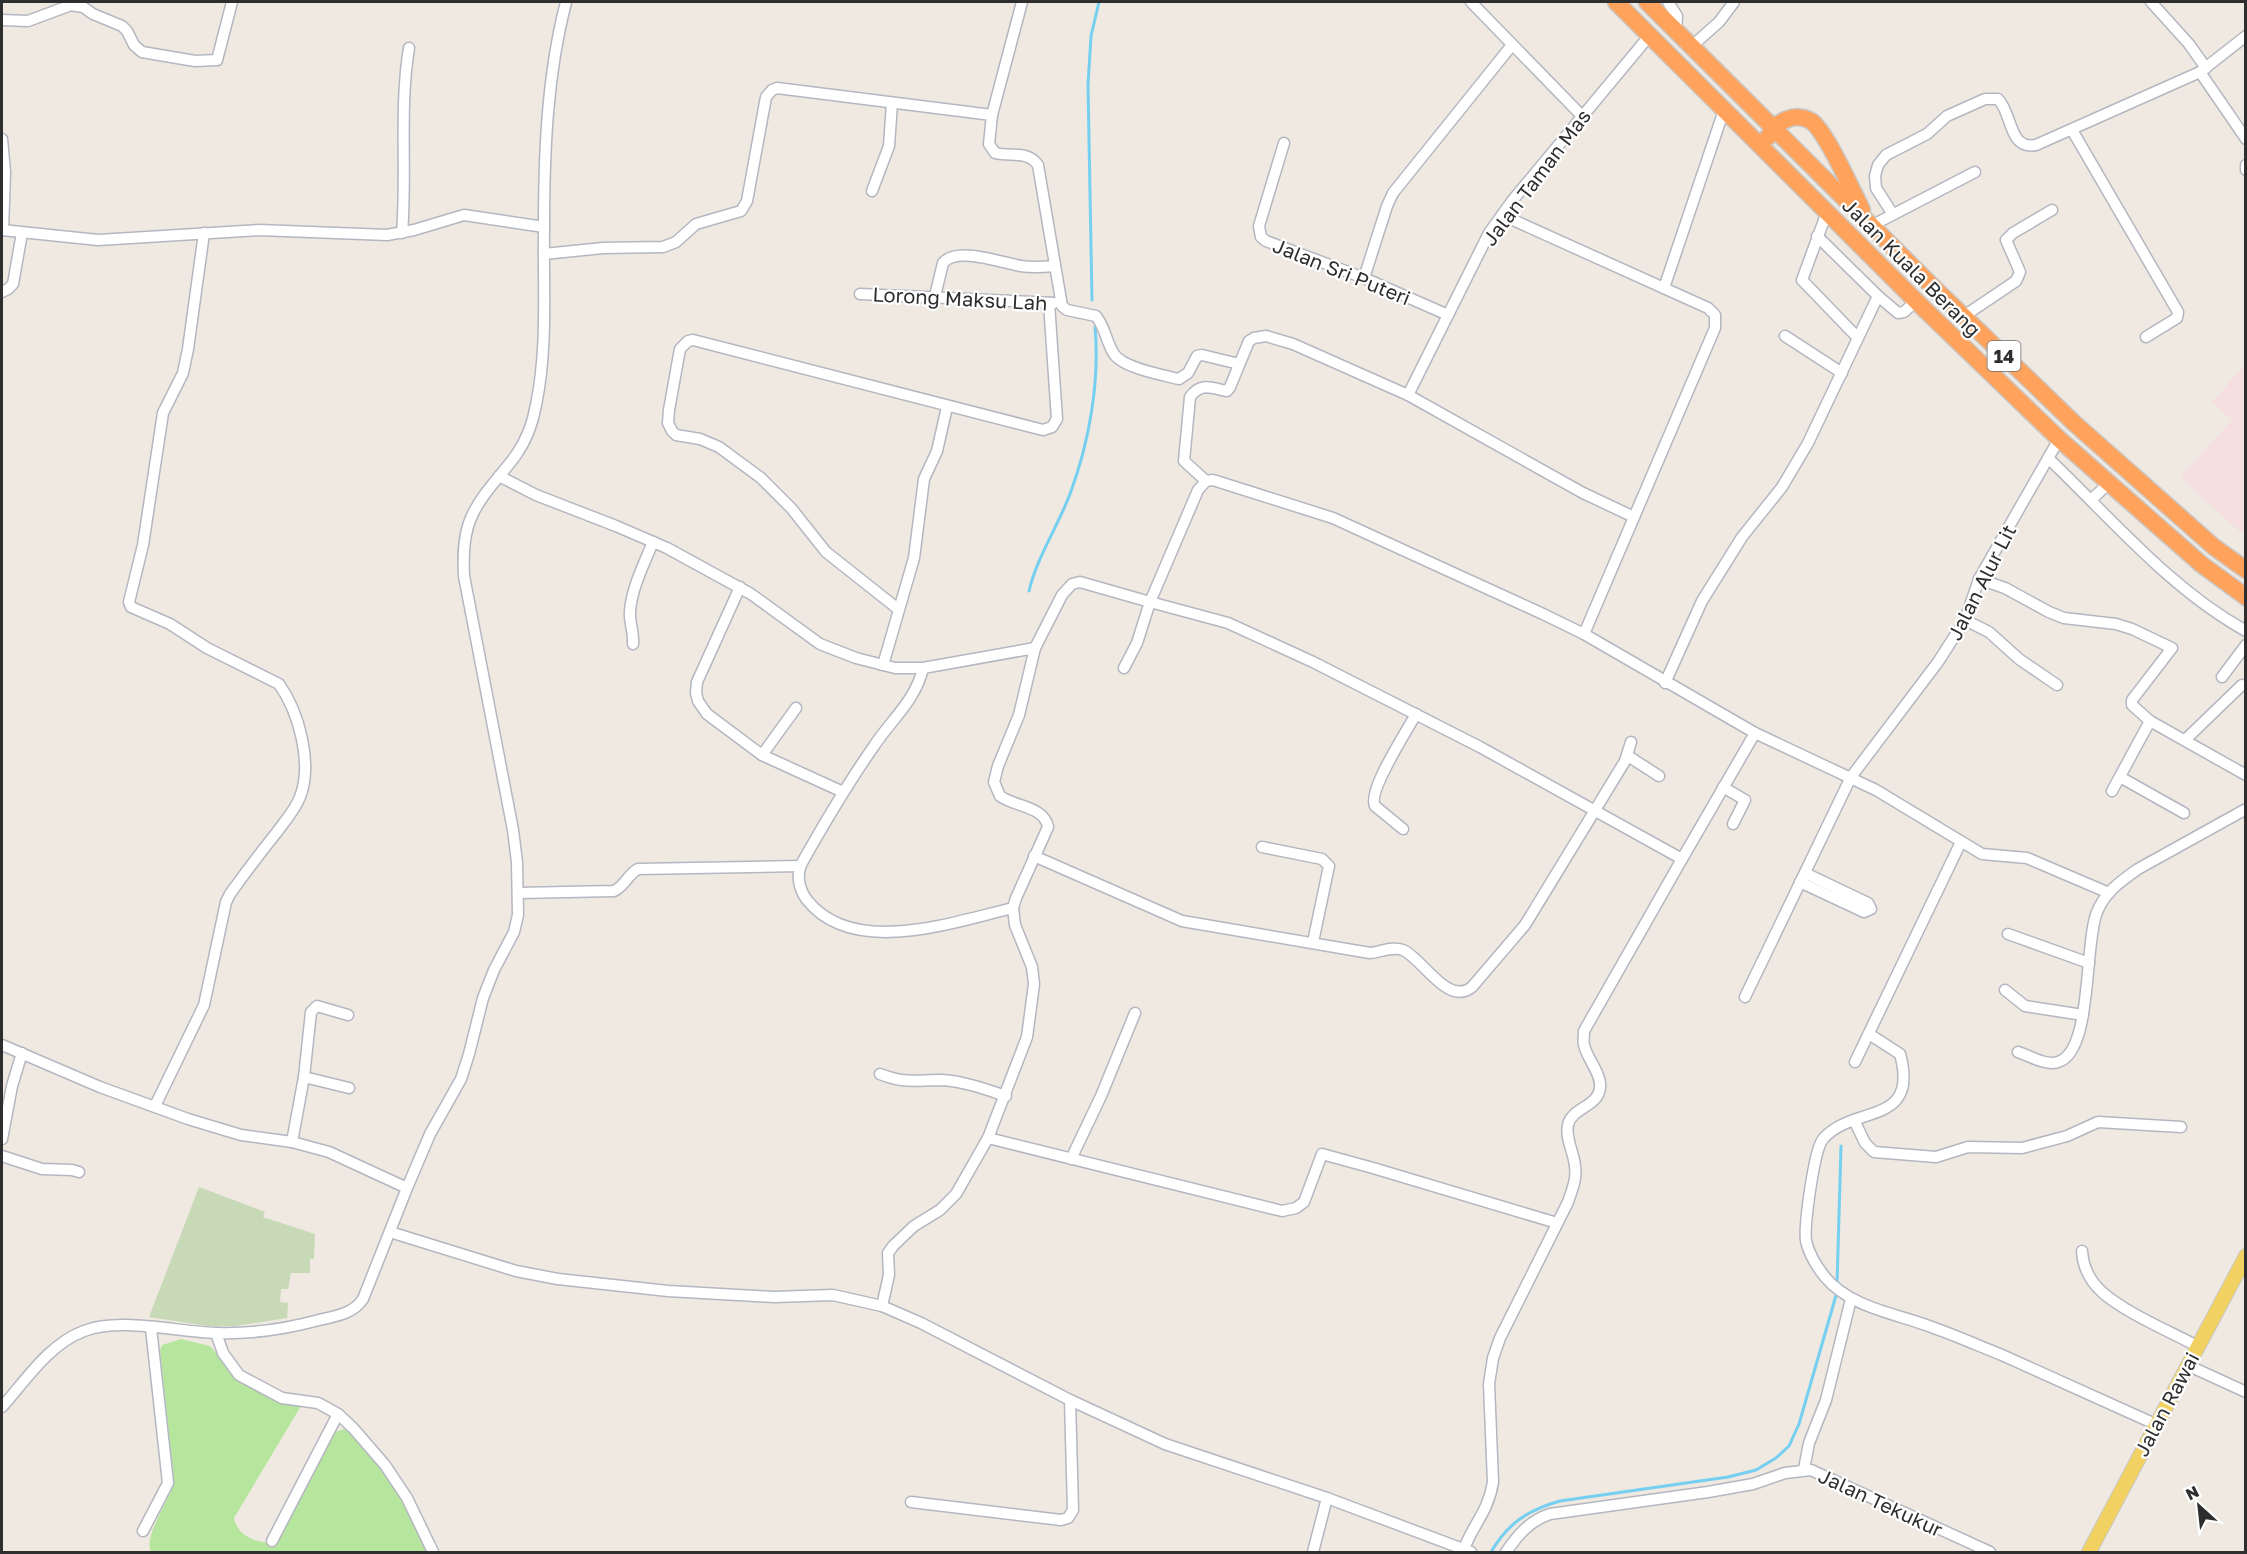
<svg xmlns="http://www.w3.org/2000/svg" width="2247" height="1554" font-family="'Golos Text',sans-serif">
	<rect width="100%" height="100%" fill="#efe9e1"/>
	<path fill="#f5dfe0" d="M 2245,365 L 2245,536 L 2180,477 L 2232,420 L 2212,402 Z"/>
	<path fill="#b6e59e" d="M 181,1339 L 210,1346 L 235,1375 L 301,1406 L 234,1518 C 238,1537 257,1543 274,1543 L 280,1535 L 335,1432 L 344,1429 L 350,1431 L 377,1462 L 402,1498 L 429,1552 L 151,1552 C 143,1534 170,1502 174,1481 L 160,1350 L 162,1345 Z"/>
	<path fill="#c8d9b8" d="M 199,1187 L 265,1212 L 263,1217 L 315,1234 L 314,1259 L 310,1259 L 310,1273 L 291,1273 L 288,1289 L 281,1289 L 280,1302 L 288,1303 L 287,1318 L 236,1326 L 207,1326 L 149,1317 Z"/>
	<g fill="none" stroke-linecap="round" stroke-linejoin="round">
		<g stroke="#75cff0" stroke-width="3">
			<path d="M 1092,300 L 1088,85 L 1091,36 L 1099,2"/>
			<path d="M 1029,591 C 1037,557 1058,526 1070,494 C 1089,443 1100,382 1095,327"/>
			<path d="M 1837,1285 L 1841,1146"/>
			<path d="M 1491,1552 C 1508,1523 1528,1510 1560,1501 L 1728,1477 L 1756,1470 L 1776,1458 L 1789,1446 L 1799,1424 L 1837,1292"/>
		</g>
		<g stroke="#b4b7c1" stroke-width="13">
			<g id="minor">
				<path d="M 1022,2 L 992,115 L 989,144 L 995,153 C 1011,157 1027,150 1038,165 L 1062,306 L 1067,310 L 1096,316 C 1106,329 1106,342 1114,354 C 1123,368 1163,375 1179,379 L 1188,373 L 1197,356 L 1202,355 L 1239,364"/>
				<path d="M 1471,2 L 1582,116"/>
				<path d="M 1668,2 L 1677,16 L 1676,31"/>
				<path d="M 2151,2 L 2189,44 L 2206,68"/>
				<path d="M 2,20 L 28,21 L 71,5 L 83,7 L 93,14 L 122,26 L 127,31 L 134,45 L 142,52 L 195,61 L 217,60 L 232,2"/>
				<path d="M 1692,46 L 1719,22 L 1734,2"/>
				<path d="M 2200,72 L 2246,139"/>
				<path d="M 2072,130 L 2178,312 L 2177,318 L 2146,337"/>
				<path d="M 2,139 L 5,172 L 3,230"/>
				<path d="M 1284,143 L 1259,226 L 1261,237 L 1266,241 L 1364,278 L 1448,315"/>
				<path d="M 2246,165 L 2246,170"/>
				<path d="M 872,191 L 889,146 L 892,103"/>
				<path d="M 1827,212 L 1802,280 L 1858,338"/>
				<path d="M 1892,213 L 1876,188 L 1875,176 L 1878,165 L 1886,155 L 1927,134 L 1947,116 L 1985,99 L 1998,99 C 2013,114 2008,150 2036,145 L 2200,72 L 2246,36"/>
				<path d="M 1502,215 L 1708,308 L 1715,315 L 1715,328 L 1584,634"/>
				<path d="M 1871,226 L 1975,172"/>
				<path d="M 2,230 L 98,240 L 259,230 L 387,235 L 414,230 L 464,215 L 544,227"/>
				<path d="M 402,233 C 407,172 399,108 409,48"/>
				<path d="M 1817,236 L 1878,296 L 1898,313 L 1904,312 L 1916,301"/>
				<path d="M 544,254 L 603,248 L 663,247 L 676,242 L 696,224 L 741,211 L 747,201 L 766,97 L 772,90 L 777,88 L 992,115"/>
				<path d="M 1364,278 L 1387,206 L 1393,193 L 1512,45"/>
				<path d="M 1664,288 L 1724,110"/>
				<path d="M 2,292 L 8,289 L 13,284 L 22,233"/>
				<path d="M 860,294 L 1054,303"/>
				<path d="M 935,296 L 943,263 C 957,246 1002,263 1021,266 C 1032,268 1044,267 1055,266"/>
				<path d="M 1964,316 L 2016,281 L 2020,272 L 2006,240 L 2013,233 L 2052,210"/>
				<path d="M 1785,336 L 1842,373"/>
				<path d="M 1408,395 L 1489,233 L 1512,201 L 1650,35"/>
				<path d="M 2048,458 C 2111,518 2169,588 2246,631"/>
				<path d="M 499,476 L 536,495 L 616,526 L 667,548 L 751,594 L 820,644 L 856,658 L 895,668 L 923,668 L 1035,648"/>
				<path d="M 1206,481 L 1184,461 L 1190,397 C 1201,382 1211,388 1227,391 L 1230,387 L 1249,341 L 1254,338 L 1266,336 L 1293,344 L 1408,395 L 1583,493 L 1634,517"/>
				<path d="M 2092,499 L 2109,483"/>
				<path d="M 1979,579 L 2005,588 L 2049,612 L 2064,618 L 2116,624 L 2132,629 L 2172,648 L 2132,700 L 2132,705 L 2150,721 L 2246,775"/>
				<path d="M 740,587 L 697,682 L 696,693 L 698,701 L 707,714 L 762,755 L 843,792"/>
				<path d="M 898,609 L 826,552 L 791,508 L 761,478 L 719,447 L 700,439 L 676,435 L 672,431 L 668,423 L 669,410 L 680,349 L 688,341 L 693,340 L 1043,430 L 1052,427 L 1057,419 L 1049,303"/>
				<path d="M 1965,620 L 1989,632 L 2019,659 L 2057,685"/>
				<path d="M 633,644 C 634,632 629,622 630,611 C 632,587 644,564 653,542"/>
				<path d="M 883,665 L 914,558 L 924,479 L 937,451 L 947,407"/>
				<path d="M 923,668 C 916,700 891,720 874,746 C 848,783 825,822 803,861 C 796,873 798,888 807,900 C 853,958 953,922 1013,908"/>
				<path d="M 1124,668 L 1137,643 L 1150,602 L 1228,623 L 1313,662 L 1480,747 L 1682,859"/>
				<path d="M 2222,677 L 2246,645"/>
				<path d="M 1665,683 L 1702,601 L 1742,537 L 1782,487 L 1808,443 L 1878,296"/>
				<path d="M 2185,740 L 2242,685"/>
				<path d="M 762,755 L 796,708"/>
				<path d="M 1628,756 L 1659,776"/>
				<path d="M 2120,777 L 2184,813"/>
				<path d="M 1723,787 L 1745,800 L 1733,824"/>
				<path d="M 2112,791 L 2150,721"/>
				<path d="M 1403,829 L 1375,806 C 1367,791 1407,731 1416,714"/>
				<path d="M 1262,847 L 1322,859 L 1329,866 L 1313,942"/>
				<path d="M 1034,856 L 1182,921 L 1370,953 C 1380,952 1393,946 1403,950 C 1422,958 1448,1007 1472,987 L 1525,925 L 1625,761 L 1631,742"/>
				<path d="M 1800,882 L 1864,912 L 1871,909 L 1868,903 L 1805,873"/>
				<path d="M 519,893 L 614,891 C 625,886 628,874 638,869 L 800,866"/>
				<path d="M 2008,934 L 2089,963"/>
				<path d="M 2005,990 L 2025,1006 L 2083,1015"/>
				<path d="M 1745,997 L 1851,777 L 1938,662 L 1965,620 L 1979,579 L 2059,439"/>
				<path d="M 1869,1034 L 1900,1054 C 1920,1127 1853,1104 1823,1139 C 1814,1150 1804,1225 1806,1241 C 1809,1254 1817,1267 1825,1277 C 1849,1306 1892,1313 1926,1325 C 1952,1334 1977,1345 2002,1355 C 2053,1378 2104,1401 2155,1424"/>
				<path d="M 2,1045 L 100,1087 L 188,1119 L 241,1135 L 292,1142 L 329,1152 L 407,1188"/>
				<path d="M 2018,1052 C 2030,1056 2046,1066 2058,1062 C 2093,1052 2084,943 2097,912 C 2105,892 2121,881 2138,869 L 2246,809"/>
				<path d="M 1855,1062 L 1961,842"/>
				<path d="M 880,1074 C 905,1084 915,1080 941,1080 C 963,1081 985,1089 1006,1096"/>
				<path d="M 304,1077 L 349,1088"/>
				<path d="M 155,1106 L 204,1005 L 226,902 L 230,894 C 245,873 261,852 277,832 C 285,821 295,810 300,797 C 313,764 299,712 279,684 L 207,648 L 170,624 L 131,607 L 129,602 L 143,545 L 163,413 L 183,373 L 188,349 L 204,233"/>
				<path d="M 1854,1120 L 1865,1143 L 1874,1152 L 1936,1157 L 1968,1147 L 2022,1148 L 2067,1136 L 2098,1122 L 2181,1127"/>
				<path d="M 988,1138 L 1282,1211 L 1296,1208 L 1304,1202 L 1322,1154 L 1373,1168 L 1557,1223"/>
				<path d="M 2,1139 L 12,1086 L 22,1053"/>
				<path d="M 292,1142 L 304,1077 L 311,1012 L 317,1006 L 348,1015"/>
				<path d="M 2,1156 L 42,1169 L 72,1170 L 79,1172"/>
				<path d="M 1071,1159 L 1101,1096 L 1135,1013"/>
				<path d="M 390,1232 L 516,1271 L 558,1279 L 668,1291 L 774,1297 L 833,1295 L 882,1306 L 921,1323 L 1070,1400 L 1165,1444 L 1327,1498 L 1471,1552"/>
				<path d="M 2082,1251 C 2083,1267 2090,1281 2102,1292 C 2124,1312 2169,1331 2197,1346"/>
				<path d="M 882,1306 L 889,1275 L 888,1253 L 893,1246 L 914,1226 L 940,1210 L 956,1194 L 988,1138 L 1027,1037 L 1034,984 L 1032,967 L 1015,925 L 1013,908 L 1016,898 L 1048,827 C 1044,806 1015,807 1000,796 L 994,782 L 998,766 L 1019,715 L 1035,648 L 1062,595 L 1072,584 L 1080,582 L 1150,602 L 1198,490 L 1206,481 L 1213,480 L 1333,518 L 1543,614 L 1584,634 L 1755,733 L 1876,790 L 1982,854 L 2027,858 L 2109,893"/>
				<path d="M 216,1333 L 223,1353 L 239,1375 L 282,1398 L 318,1403 L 338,1414 L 353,1428 L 385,1465 L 407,1498 L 433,1552"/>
				<path d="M 2187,1365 L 2246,1392"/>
				<path d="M 2,1407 C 26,1380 49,1344 84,1331 C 120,1317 177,1332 216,1333 C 250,1334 286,1329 319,1320 C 336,1316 353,1314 363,1299 L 407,1188 L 430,1134 L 461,1079 L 469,1054 L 483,998 L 494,970 L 514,932 L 518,915 L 517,862 L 513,830 L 464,576 C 463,557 463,536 471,518 C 481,494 501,476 516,455 C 526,441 533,422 536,405 C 548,347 543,287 544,228 C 544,152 547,75 566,2"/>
				<path d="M 1804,1469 L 1809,1443 L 1826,1400 L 1851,1299"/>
				<path d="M 911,1502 L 1061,1520 L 1068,1518 L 1073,1510 L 1070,1400"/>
				<path d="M 143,1531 L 168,1483 L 151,1328"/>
				<path d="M 272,1541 L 338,1414"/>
				<path d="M 1313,1552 L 1327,1498"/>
				<path d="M 1463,1552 C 1471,1526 1488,1514 1493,1482 L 1489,1384 L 1493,1358 L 1500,1338 L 1568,1202 C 1572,1190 1577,1179 1575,1166 C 1574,1153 1565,1138 1568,1125 C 1571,1108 1598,1107 1600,1088 C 1602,1074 1587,1059 1584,1045 C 1583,1041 1584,1036 1584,1031 L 1682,859 L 1755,733"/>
				<path d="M 1506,1552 C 1518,1535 1529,1521 1550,1514 L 1708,1492 L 1753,1484 L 1785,1473 L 1811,1470 L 1990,1552"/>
			</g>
		</g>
		<g stroke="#c9c9c9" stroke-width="16">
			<path id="major" d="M 2089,1552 L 2246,1256"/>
		</g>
		<g stroke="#c9c9c9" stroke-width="19">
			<g id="highway">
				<path d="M 1616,2 L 1916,301 L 2059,439 L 2201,564 L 2246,597"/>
				<path d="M 1647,2 L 1931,285 L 2074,423 L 2214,547 L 2246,570"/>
				<path d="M 1768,137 C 1772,129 1779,122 1788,119 C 1795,116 1804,117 1811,121 C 1826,131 1852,190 1862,210"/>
			</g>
		</g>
		<use href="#minor" stroke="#fff" stroke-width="10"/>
		<use href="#major" stroke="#f2d163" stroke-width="14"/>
		<use href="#highway" stroke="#ffa35c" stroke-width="16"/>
	</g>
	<g text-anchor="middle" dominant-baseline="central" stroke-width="4.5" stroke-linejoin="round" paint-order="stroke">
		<rect fill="#fff" stroke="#6d6d6d" stroke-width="1.5" x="1987.5" y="341" width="33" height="30" rx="4.5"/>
		<g font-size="18" font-weight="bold" fill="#2e2e2e">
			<text x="2004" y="356">14</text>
		</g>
		<g font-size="20" fill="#2e2e2e" stroke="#fff">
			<text transform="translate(1536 177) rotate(-53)">Jalan Taman Mas</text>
			<text transform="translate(1912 267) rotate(45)">Jalan Kuala Berang</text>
			<text transform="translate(1342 271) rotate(22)">Jalan Sri Puteri</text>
			<text transform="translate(960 298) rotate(3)">Lorong Maksu Lah</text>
			<text transform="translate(1981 582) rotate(-63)">Jalan Alur Lit</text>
			<text transform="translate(2166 1404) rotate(-62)">Jalan Rawai</text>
			<text transform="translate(1881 1502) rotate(25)">Jalan Tekukur</text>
		</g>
	</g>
	<rect width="2247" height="1554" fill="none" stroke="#2e2e2e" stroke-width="6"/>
	<g transform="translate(2199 1506) rotate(333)" stroke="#ffffff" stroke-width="4.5" paint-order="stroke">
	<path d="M0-4.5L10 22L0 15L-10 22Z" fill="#2e2e2e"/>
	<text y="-9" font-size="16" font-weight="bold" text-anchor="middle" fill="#2e2e2e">N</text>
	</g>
</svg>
